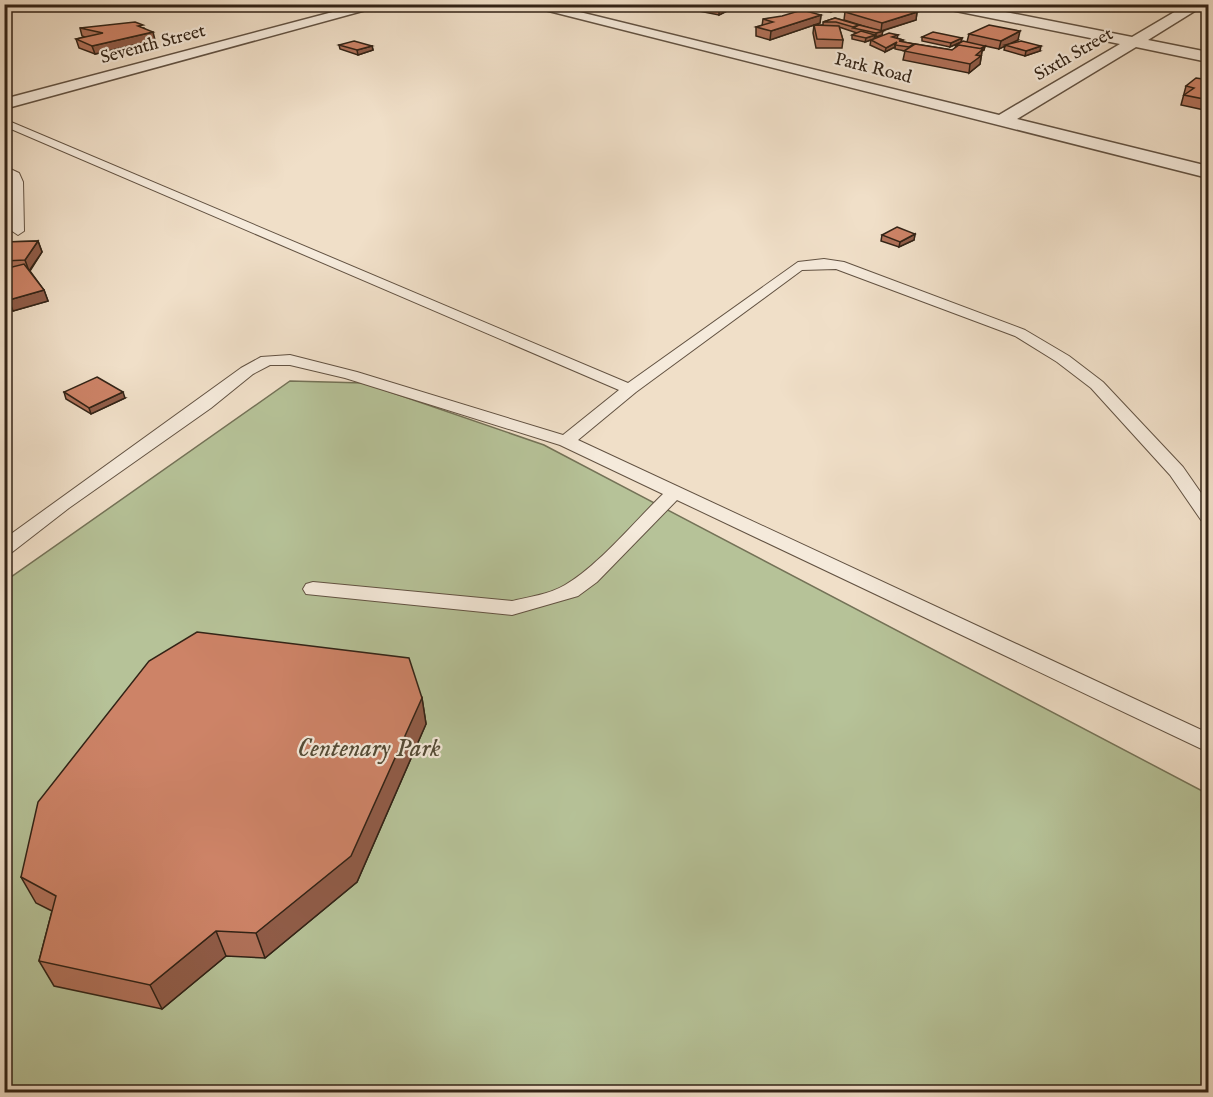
<svg xmlns="http://www.w3.org/2000/svg" width="1213" height="1097" font-family="'IM FELL English',serif">
	<rect width="100%" height="100%" fill="#f0dfc8"/>
	<filter id="stains"><feTurbulence type="fractalNoise" baseFrequency=".00333" numOctaves="4"/><feColorMatrix values="0 0 0 0 .2 0 0 0 0 .09 0 0 0 0 .02 0 0 0 .5 -.17"/></filter>
	<radialGradient id="worn" r=".72"><stop offset=".6" stop-color="#630" stop-opacity="0"/><stop offset="1" stop-color="#630" stop-opacity=".3"/></radialGradient>
	<path fill="#b6c298" stroke="#747257" stroke-width="1.5" d="M 290,381 L 364,383 L 544,445 L 1208,794 L 1208,1092 L 5,1092 L 4,582 Z"/>
	<g fill="none" stroke-linecap="round" stroke-linejoin="round">
		<g stroke="#625242" stroke-width="2">
			<g id="service">
				<path d="M 4,119 L 628,383 L 798,262 L 824,259 L 844,262 L 1025,330 L 1069,356 L 1103,382 L 1183,467 L 1208,503 L 1208,522 L 1201,520 L 1170,475 L 1091,388 L 1057,362 L 1015,336 L 836,269 L 802,270 L 636,392 L 578,440 L 1208,733 L 1208,752 L 677,500 L 597,582 L 578,596 L 512,615 L 306,594 L 303,589 L 306,584 L 313,582 L 512,601 C 529,597 550,594 565,585 C 598,566 635,521 663,494 L 560,445 L 345,378 L 290,365 L 270,365 L 253,374 L 211,408 L 69,508 L 11,553 L 4,555 L 4,539 L 241,368 L 261,357 L 290,355 L 357,372 L 563,435 L 619,390 L 4,126 Z"/>
				<path d="M 4,166 L 19,173 L 23,182 L 24,231 L 18,235 L 12,231 L 11,182 L 10,177 L 4,174 Z"/>
			</g>
		</g>
		<g stroke="#625242" stroke-width="3">
			<g id="minor">
				<path d="M 363,4 L 388,4 L 4,109 L 4,99 Z"/>
				<path d="M 521,4 L 547,4 L 999,115 L 1120,44 L 941,8 L 934,4 L 965,4 L 1132,37 L 1188,4 L 1206,4 L 1148,40 L 1208,52 L 1208,62 L 1136,47 L 1017,119 L 1208,166 L 1208,178 Z"/>
			</g>
		</g>
		<use href="#service" fill="#f5eadb" fill-rule="evenodd"/>
		<use href="#minor" fill="#f5eadb" fill-rule="evenodd"/>
	</g>
	<g fill="#b07159" stroke="#322316" stroke-width="1.5">
		<path d="M 683,4 L 733,4 L 733,8 L 719,15 L 683,8 Z"/>
		<path d="M 774,4 L 791,4 L 783,8 L 773,6 Z"/>
		<path d="M 794,4 L 843,4 L 842,7 L 831,12 L 794,8 Z"/>
		<path d="M 845,12 L 917,12 L 916,20 L 882,31 L 882,35 L 876,37 L 874,37 L 874,39 L 865,42 L 852,39 L 852,35 L 857,33 L 839,27 L 843,40 L 842,48 L 816,48 L 813,33 L 814,25 L 770,40 L 756,36 L 756,27 L 762,26 L 763,19 L 821,15 L 820,23 L 814,25 L 823,25 L 823,22 L 835,18 L 873,29 L 844,20 Z"/>
		<path d="M 80,28 L 144,28 L 155,40 L 95,54 L 79,48 L 76,39 L 85,37 L 82,36 Z"/>
		<path d="M 969,34 L 1018,40 L 1010,44 L 1040,51 L 1025,56 L 1004,50 L 1005,46 L 999,49 L 985,46 L 984,50 L 982,51 L 980,64 L 969,73 L 903,60 L 905,51 L 895,49 L 895,47 L 885,52 L 870,45 L 871,40 L 898,35 L 897,38 L 903,40 L 903,42 L 952,50 L 955,48 L 956,45 L 967,42 Z"/>
		<path d="M 922,37 L 962,38 L 961,42 L 950,47 L 922,41 Z"/>
		<path d="M 339,45 L 372,46 L 373,50 L 358,55 L 340,49 Z"/>
		<path d="M 1209,80 L 1209,111 L 1181,105 L 1186,86 Z"/>
		<path d="M 915,234 L 914,240 L 899,247 L 881,241 L 882,235 Z"/>
		<path d="M 38,241 L 42,252 L 30,271 L 44,290 L 48,301 L 13,311 L 4,299 L 4,242 Z"/>
		<path d="M 64,392 L 125,398 L 91,414 L 66,399 Z"/>
		<path d="M 422,698 L 426,724 L 357,882 L 265,958 L 226,956 L 162,1009 L 54,986 L 39,961 L 52,911 L 36,903 L 21,877 Z"/>
	</g>
	<g fill="#905c48" stroke="#322316" stroke-width="1.5">
		<path d="M 724,4 L 733,4 L 733,8 L 719,15 L 719,7 Z"/>
		<path d="M 783,4 L 791,4 L 783,8 Z"/>
		<path d="M 832,4 L 843,4 L 842,7 L 831,12 Z"/>
		<path d="M 917,12 L 916,20 L 881,31 L 882,23 Z"/>
		<path d="M 821,15 L 820,23 L 770,40 L 771,31 Z"/>
		<path d="M 883,31 L 882,35 L 876,37 L 876,33 Z"/>
		<path d="M 1020,31 L 1018,40 L 999,49 L 1001,41 Z"/>
		<path d="M 153,32 L 155,40 L 95,54 L 92,46 Z"/>
		<path d="M 875,35 L 874,39 L 865,42 L 866,38 Z"/>
		<path d="M 962,38 L 961,42 L 950,47 L 951,43 Z"/>
		<path d="M 897,42 L 895,45 L 895,47 L 885,52 L 886,48 Z"/>
		<path d="M 372,46 L 373,50 L 358,55 L 357,50 Z"/>
		<path d="M 985,46 L 984,50 L 982,51 L 980,64 L 969,73 L 970,64 L 978,50 Z"/>
		<path d="M 1041,46 L 1040,51 L 1025,56 L 1026,51 Z"/>
		<path d="M 915,234 L 914,240 L 899,247 L 900,242 Z"/>
		<path d="M 38,241 L 42,252 L 29,271 L 25,260 Z"/>
		<path d="M 44,290 L 48,301 L 13,311 L 9,300 Z"/>
		<path d="M 123,392 L 125,398 L 91,414 L 89,408 Z"/>
		<path d="M 422,698 L 426,724 L 357,882 L 265,958 L 256,933 Z"/>
		<path d="M 216,931 L 226,956 L 162,1009 L 150,985 Z"/>
	</g>
	<g fill="#cd8367" stroke="#322316" stroke-width="1.5">
		<path d="M 708,4 L 724,4 L 719,7 Z"/>
		<path d="M 860,4 L 882,4 L 917,12 L 882,23 L 845,12 Z"/>
		<path d="M 802,10 L 821,15 L 771,31 L 756,27 L 773,22 L 763,19 L 782,16 Z"/>
		<path d="M 835,18 L 859,25 L 853,27 L 836,22 L 823,22 Z"/>
		<path d="M 135,22 L 143,25 L 138,26 L 153,32 L 92,46 L 76,39 L 103,33 L 80,28 Z"/>
		<path d="M 814,25 L 839,26 L 843,40 L 817,39 Z"/>
		<path d="M 859,25 L 883,31 L 876,33 L 853,28 Z"/>
		<path d="M 989,25 L 1020,31 L 1001,41 L 969,34 Z"/>
		<path d="M 861,31 L 875,35 L 866,38 L 852,35 Z"/>
		<path d="M 933,32 L 962,38 L 951,43 L 922,37 Z"/>
		<path d="M 889,33 L 898,35 L 892,37 L 903,40 L 899,41 L 914,44 L 909,47 L 895,45 L 897,42 L 886,48 L 871,40 Z"/>
		<path d="M 354,41 L 372,46 L 357,50 L 339,45 Z"/>
		<path d="M 963,41 L 985,46 L 980,49 L 956,45 Z"/>
		<path d="M 1021,41 L 1041,46 L 1026,51 L 1005,45 Z"/>
		<path d="M 915,44 L 952,50 L 959,45 L 983,49 L 976,55 L 981,56 L 970,64 L 904,51 Z"/>
		<path d="M 1196,78 L 1209,80 L 1209,100 L 1184,95 L 1194,88 L 1186,86 Z"/>
		<path d="M 897,227 L 915,234 L 900,242 L 882,235 Z"/>
		<path d="M 38,241 L 25,260 L 4,261 L 4,242 Z"/>
		<path d="M 24,264 L 44,290 L 9,300 L 4,294 L 4,269 Z"/>
		<path d="M 97,377 L 123,392 L 89,408 L 64,392 Z"/>
		<path d="M 197,632 L 409,658 L 422,698 L 351,856 L 256,933 L 216,931 L 150,985 L 39,961 L 56,896 L 21,877 L 38,802 L 149,661 Z"/>
	</g>
	<g text-anchor="middle" dominant-baseline="central" stroke-width="4.5" stroke-linejoin="round" paint-order="stroke">
		<g font-size="18" fill="#322316" stroke="#f5eadb">
			<text transform="translate(153 45) rotate(-15)">Seventh Street</text>
			<text transform="translate(1074 55) rotate(-30)">Sixth Street</text>
			<text transform="translate(873 69) rotate(14)">Park Road</text>
		</g>
		<g font-size="26" font-style="italic" fill="#534b36" stroke="#f5eadb">
			<text x="369" y="748">Centenary Park</text>
		</g>
	</g>
	<rect width="1213" height="1097" fill="none" stroke="#f0dfc8" stroke-width="24"/>
	<rect x="6" y="6" width="1201" height="1085" fill="none" stroke="#322316" stroke-width="3"/>
	<rect x="12" y="12" width="1189" height="1073" fill="none" stroke="#322316" stroke-width="1.5"/>
	<rect width="100%" height="100%" filter="url(#stains)"/>
	<rect width="100%" height="100%" fill="url(#worn)"/>
</svg>
